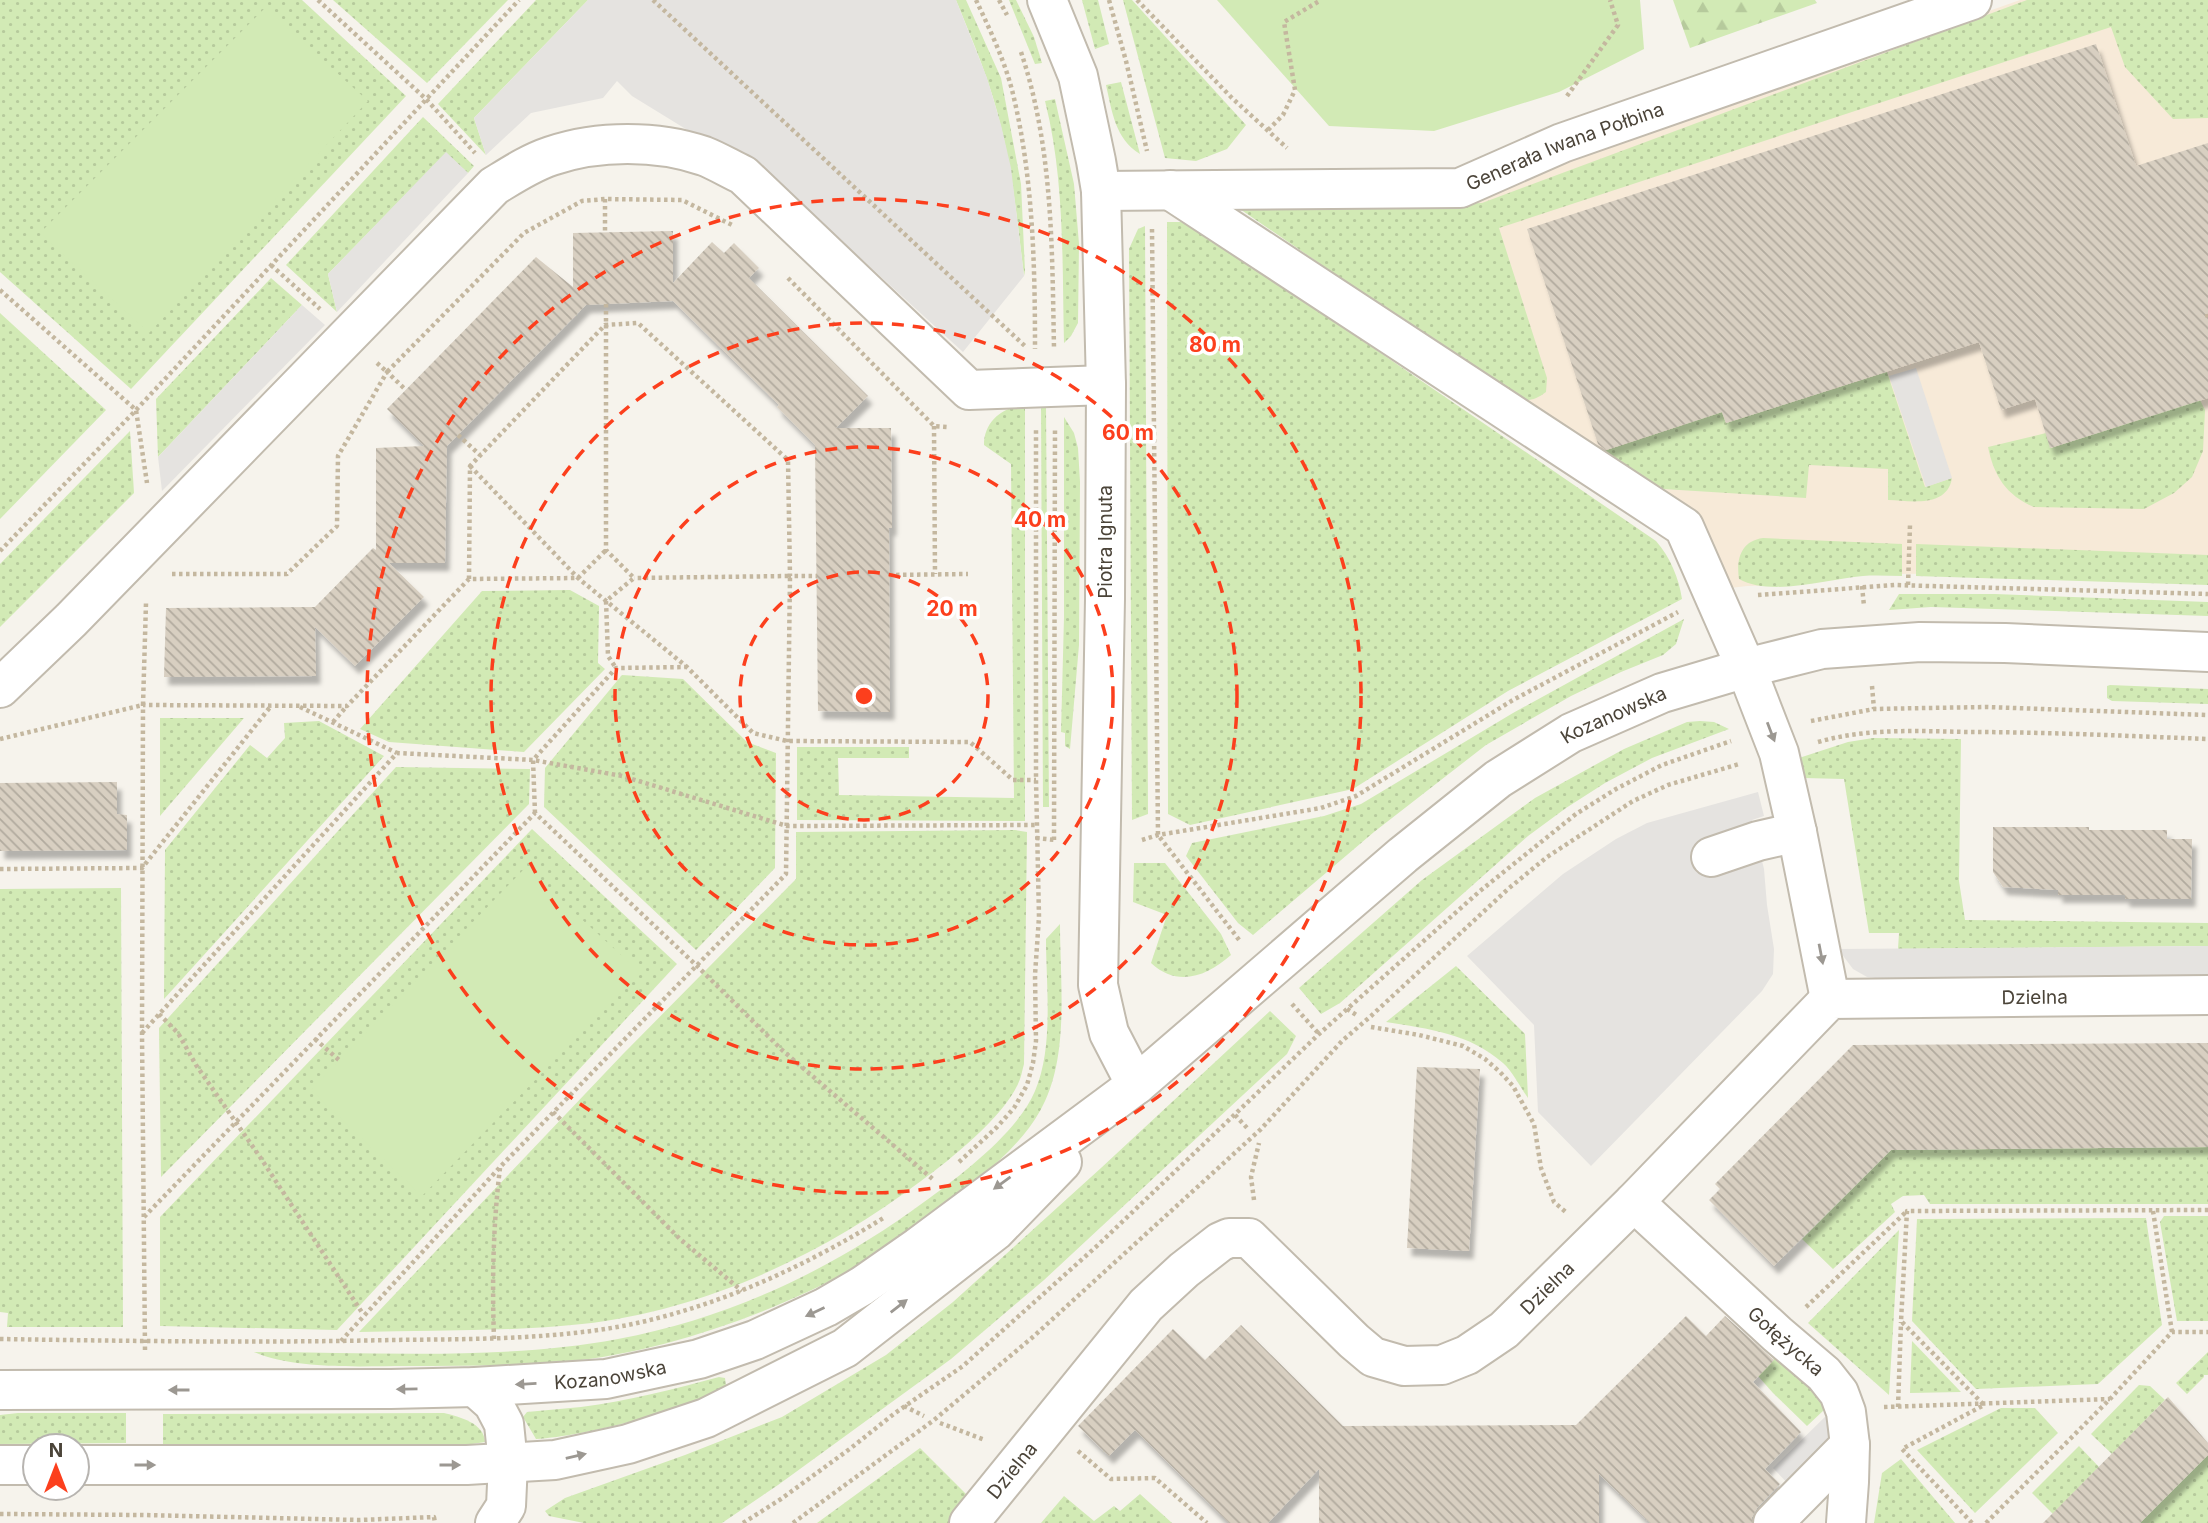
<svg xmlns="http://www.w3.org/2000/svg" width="2208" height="1523" font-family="Inter,sans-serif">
	<defs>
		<pattern id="grass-dots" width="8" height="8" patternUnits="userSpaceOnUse" patternTransform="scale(1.75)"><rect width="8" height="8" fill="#d2eab5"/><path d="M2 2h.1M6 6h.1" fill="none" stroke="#b6ca9c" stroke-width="1.8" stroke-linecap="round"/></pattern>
		<pattern id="forest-firs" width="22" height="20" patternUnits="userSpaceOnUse" patternTransform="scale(1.75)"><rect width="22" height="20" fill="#d2eab5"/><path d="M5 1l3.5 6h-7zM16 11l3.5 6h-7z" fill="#b6ca9c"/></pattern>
		<pattern id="building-back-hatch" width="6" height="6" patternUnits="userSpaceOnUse" patternTransform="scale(1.75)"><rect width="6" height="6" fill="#d8cfc1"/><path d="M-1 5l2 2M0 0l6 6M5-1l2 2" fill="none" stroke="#b1aa9e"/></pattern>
		<filter id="shadow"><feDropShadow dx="4.5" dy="8" stdDeviation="2" flood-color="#0004"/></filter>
	</defs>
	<rect width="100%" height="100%" fill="#f6f3ec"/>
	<path fill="#f7ead8" d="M 2020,0 L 2208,0 L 2208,573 L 1864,574 L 1808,584 L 1747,586 L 1705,591 L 1681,534 L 1515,424 L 1452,202 Z"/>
	<g fill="url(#grass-dots)">
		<path d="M 0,0 L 302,0 L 406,96 L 131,389 L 0,272 Z"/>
		<path d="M 333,0 L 508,0 L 427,83 Z"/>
		<path d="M 536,0 L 588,0 L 474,118 L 486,155 L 438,104 Z"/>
		<path d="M 956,0 L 966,0 L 1001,78 L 1021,184 L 1025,271 L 1024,276 C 1018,226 1013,175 1001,127 C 991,83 973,42 956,0 Z"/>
		<path d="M 1009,0 L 1016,0 L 1034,37 L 1042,63 L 1035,64 Z"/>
		<path d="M 1082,0 L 1098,0 L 1109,44 L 1095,49 Z"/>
		<path d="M 1123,0 L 1132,0 L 1246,125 L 1227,149 L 1196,161 L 1165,158 Z"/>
		<path d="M 2027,0 L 2208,0 L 2208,118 L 2173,119 L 2125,67 L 2111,27 L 1499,228 L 1547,378 L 1546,392 C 1537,399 1529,402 1518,399 L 1237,207 L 1482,203 Z"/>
		<path d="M 1121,82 L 1140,154 C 1115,139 1112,111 1106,85 Z"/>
		<path d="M 1055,99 L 1074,184 L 1079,244 L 1078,323 L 1071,336 L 1064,343 C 1062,262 1065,180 1045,101 Z"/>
		<path d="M 423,117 L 474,166 L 468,173 L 446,153 L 328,274 L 337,312 L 286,265 Z"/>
		<path d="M 1167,222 L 1181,222 L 1205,233 L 1656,541 C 1670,557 1679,578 1682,599 L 1508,691 L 1353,789 L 1190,825 L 1168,814 Z"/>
		<path d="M 1145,226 L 1148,814 L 1132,820 L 1129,249 L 1138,229 Z"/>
		<path d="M 271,278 L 302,305 L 158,457 L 156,399 Z"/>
		<path d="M 0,313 L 106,410 L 0,519 Z"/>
		<path d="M 1887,372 L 1925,487 L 1952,478 C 1947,508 1911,501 1888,500 L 1888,469 L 1809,465 L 1806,498 L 1663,489 L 1652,486 L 1601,452 L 1722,412 L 1726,423 Z"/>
		<path d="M 2200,400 L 2205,410 L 2203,451 L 2192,477 L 2174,493 L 2144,509 L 2034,507 C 2006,495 1994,476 1988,447 L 2046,433 L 2051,448 Z"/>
		<path d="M 1025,405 L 1025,821 L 797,820 L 797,747 L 909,747 L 909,758 L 838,758 L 839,795 L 1014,798 L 1011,464 L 984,445 C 984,421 1003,407 1025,405 Z"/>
		<path d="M 1041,405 L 1046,406 L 1049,807 L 1043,807 Z"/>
		<path d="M 1064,417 L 1074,433 L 1078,448 L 1080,482 L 1079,645 L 1070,749 L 1065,746 L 1065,733 L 1061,732 L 1064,617 Z"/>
		<path d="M 130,431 L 134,493 L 0,627 L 0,564 Z"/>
		<path d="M 1763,538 L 1902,544 L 1902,576 C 1889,576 1876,575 1863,576 C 1828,579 1771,597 1739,579 C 1736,559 1741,541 1763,538 Z"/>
		<path d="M 1916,544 L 2208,555 L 2208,585 L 1916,576 Z"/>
		<path d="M 570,590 L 599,606 L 598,663 L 605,669 L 524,752 L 389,742 L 360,729 L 482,591 Z"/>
		<path d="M 1899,594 L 1995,594 L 2208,602 L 2208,616 L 1931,607 L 1889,610 Z"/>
		<path d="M 1684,619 L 1676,644 L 1663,655 L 1621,672 L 1571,696 L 1486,745 L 1374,832 L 1253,935 L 1238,923 L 1186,856 L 1192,843 L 1324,816 L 1361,804 L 1513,713 Z"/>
		<path d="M 622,675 L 683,679 L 747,742 L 776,753 L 775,868 L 696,950 L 544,807 L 545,768 Z"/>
		<path d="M 2110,685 L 2208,689 L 2208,704 L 2112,701 L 2107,698 L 2107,686 Z"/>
		<path d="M 160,718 L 244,718 L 160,816 Z"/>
		<path d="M 319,721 L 384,756 L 164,999 L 165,850 L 250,745 L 267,758 L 285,738 L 284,723 Z"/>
		<path d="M 1700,721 L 1714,722 L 1729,729 L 1652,758 L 1605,783 L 1566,808 L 1528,836 L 1340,1003 L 1321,1014 L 1299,988 L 1422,880 L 1535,798 L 1624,749 L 1687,722 Z"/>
		<path d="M 1873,738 L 1961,739 L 1959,881 L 1965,920 L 2208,923 L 2208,946 L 1898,949 L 1899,933 L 1869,933 L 1844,779 L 1804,778 L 1799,758 L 1848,742 Z"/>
		<path d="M 396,767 L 530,769 L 529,804 L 161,1177 L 159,1028 Z"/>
		<path d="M 532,829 L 677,964 L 337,1330 L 160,1326 L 160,1217 Z"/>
		<path d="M 1015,830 L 1027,832 L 1024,1064 C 1022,1071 1021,1078 1018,1084 C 1003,1117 950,1160 921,1181 C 823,1255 705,1310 582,1324 C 508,1332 433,1330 359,1332 L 623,1054 L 796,879 L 796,832 Z"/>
		<path d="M 1134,863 L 1165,863 L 1221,934 L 1231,955 C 1207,976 1178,988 1151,963 L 1167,915 L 1133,902 Z"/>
		<path d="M 121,888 L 123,1327 L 7,1327 L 8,1313 L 0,1312 L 0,889 Z"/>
		<path d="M 1060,924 C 1060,983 1070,1059 1040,1111 C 1017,1152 970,1186 934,1213 C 918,1224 903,1237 887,1248 C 804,1303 670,1352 570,1361 C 516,1366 461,1366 406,1366 C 360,1366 296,1370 254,1352 C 375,1352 499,1361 618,1339 C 731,1318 833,1269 924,1202 C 960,1176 1018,1132 1035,1091 C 1054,1047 1046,986 1046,939 Z"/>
		<path d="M 1456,966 L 1525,1034 L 1528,1098 C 1520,1087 1513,1072 1503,1063 C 1469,1033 1429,1029 1386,1022 Z"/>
		<path d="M 1270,1011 L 1296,1036 L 1287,1054 L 1044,1280 L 951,1359 L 778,1485 L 722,1523 L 584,1523 L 549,1516 L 545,1511 L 565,1498 L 685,1455 L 782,1417 L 886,1355 L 953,1302 L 1101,1168 Z"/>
		<path d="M 2208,1147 L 2208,1204 L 1930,1204 L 1924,1195 L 1903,1196 L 1891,1204 L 1895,1212 L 1833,1269 L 1802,1239 L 1891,1150 Z"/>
		<path d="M 2164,1216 L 2208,1216 L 2208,1321 L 2177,1321 L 2160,1222 Z"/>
		<path d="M 2146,1218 L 2162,1325 L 2098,1384 L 1976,1389 L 1912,1321 L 1917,1219 Z"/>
		<path d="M 1899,1230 L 1889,1395 L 1808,1323 Z"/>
		<path d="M 1727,1314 L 1825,1399 L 1824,1410 L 1807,1426 L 1773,1393 L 1758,1376 L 1774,1359 Z"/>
		<path d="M 1912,1341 L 1961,1392 L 1910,1393 Z"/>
		<path d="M 2208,1352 L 2208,1375 L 2204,1375 L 2204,1377 L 2187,1394 L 2176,1383 Z"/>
		<path d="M 719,1377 L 725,1378 L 726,1386 C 684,1411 586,1436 536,1439 L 523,1417 L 527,1412 C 545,1410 563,1409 581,1407 C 628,1401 674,1389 719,1377 Z"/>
		<path d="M 2139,1385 L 2150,1386 L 2165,1400 L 2112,1454 L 2091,1434 Z"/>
		<path d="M 2001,1408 L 2035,1408 L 2058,1433 L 1975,1513 L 1917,1450 Z"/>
		<path d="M 18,1413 L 126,1413 L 126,1443 L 0,1444 L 0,1415 Z"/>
		<path d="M 444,1413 C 460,1417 484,1423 485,1442 L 472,1444 L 163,1444 L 163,1414 Z"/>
		<path d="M 2079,1446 L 2099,1467 L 2053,1514 L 2032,1493 Z"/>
		<path d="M 920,1448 L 970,1498 L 949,1523 L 817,1523 Z"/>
		<path d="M 2208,1455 L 2208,1523 L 2140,1523 Z"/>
		<path d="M 1901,1459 L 1955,1523 L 1874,1523 L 1882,1473 Z"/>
		<path d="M 1140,1494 L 1172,1523 L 1041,1523 L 1064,1496 L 1094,1521 L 1114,1506 L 1120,1511 Z"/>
	</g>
	<path fill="url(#forest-firs)" d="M 1673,0 L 1815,0 L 1817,3 L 1690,48 Z"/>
	<g fill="#d2eab5">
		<path d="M 1217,0 L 1640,0 L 1644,49 L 1559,92 L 1434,131 L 1329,126 Z"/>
		<path d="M 265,8 L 368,101 L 149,333 L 40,233 Z"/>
		<path d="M 525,868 L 640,972 L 422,1196 L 311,1090 Z"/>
	</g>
	<g fill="#e5e3e0">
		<path d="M 588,0 L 956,0 L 987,78 L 1001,125 L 1011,168 L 1024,276 L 963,352 L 751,158 L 702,139 L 632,96 L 617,81 L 603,98 L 531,113 L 486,155 L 474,118 Z"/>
		<path d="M 446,152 L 468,173 L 337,312 L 328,274 Z"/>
		<path d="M 302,305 L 325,325 L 162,491 L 158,457 Z"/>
		<path d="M 1916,368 L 1952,478 L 1926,487 L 1889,376 Z"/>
		<path d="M 1758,792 L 1764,816 L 1752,820 L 1764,869 L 1767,905 L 1774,949 L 1773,974 L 1762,991 L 1591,1166 L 1538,1112 L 1534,1025 L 1467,956 L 1563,874 L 1616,839 L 1647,823 Z"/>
		<path d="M 2208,946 L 2208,978 L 1875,978 L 1867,977 L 1853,969 L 1838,949 Z"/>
		<path d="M 1831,1411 L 1837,1433 L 1795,1491 L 1773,1468 Z"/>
	</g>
	<g fill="url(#building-back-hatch)" filter="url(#shadow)">
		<path d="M 2096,44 L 2136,166 L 2208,143 L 2208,398 L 2050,448 L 2035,399 L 2001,410 L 1979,342 L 1726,423 L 1722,412 L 1606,450 L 1598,444 L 1527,229 Z"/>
		<path d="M 673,231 L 673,283 L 712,242 L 724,253 L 734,243 L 759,268 L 749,278 L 868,396 L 836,428 L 891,428 L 892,528 L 889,528 L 890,712 L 818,711 L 815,445 L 777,407 L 779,405 L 673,301 L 586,305 L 447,446 L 445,563 L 389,563 L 424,597 L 355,666 L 315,627 L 316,676 L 164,677 L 166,608 L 315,607 L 373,548 L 376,550 L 376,448 L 424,446 L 387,409 L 536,257 L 573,287 L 573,233 Z"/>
		<path d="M 117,782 L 117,814 L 127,815 L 127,850 L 0,851 L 0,783 Z"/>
		<path d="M 1993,827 L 2089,827 L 2089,830 L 2167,830 L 2167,839 L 2192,839 L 2191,899 L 2125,899 L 2125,895 L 2058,895 L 2058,890 L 2003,887 L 1993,872 Z"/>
		<path d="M 2208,1043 L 2208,1147 L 1891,1150 L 1774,1266 L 1709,1200 L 1720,1189 L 1715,1184 L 1853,1045 Z"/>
		<path d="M 1417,1067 L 1480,1069 L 1469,1251 L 1407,1248 Z"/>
		<path d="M 1686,1316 L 1706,1336 L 1725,1316 L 1774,1360 L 1753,1382 L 1801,1432 L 1765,1469 L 1780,1484 L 1757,1508 L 1752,1517 L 1752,1523 L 1650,1523 L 1599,1474 L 1599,1523 L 1319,1523 L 1319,1469 L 1268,1523 L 1229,1523 L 1135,1430 L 1109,1456 L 1078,1426 L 1173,1329 L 1205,1360 L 1241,1325 L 1343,1426 L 1576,1425 Z"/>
		<path d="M 2168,1397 L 2208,1443 L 2208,1455 L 2140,1523 L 2043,1523 Z"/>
	</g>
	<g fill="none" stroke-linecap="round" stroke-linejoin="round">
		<g stroke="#c2bbae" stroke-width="42">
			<g id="minor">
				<path d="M 1047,0 L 1078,76 L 1096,161 L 1101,191 L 1106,385 L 1105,599 L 1098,985 L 1109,1033 L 1136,1085"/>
				<path d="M 1170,190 L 1684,527 L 1746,668 L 1779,753 L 1797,832 L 1830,999"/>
				<path id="s1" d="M 1101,191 L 1460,188 L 1562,143 L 1972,0"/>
				<path d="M 0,688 L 71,620 L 494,186 C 512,175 530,163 551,156 C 598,140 657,140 704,156 C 717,161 730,169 743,175 L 969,390 L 1106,385"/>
				<path d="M 1711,857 L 1758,841 L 1797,832"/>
				<path id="s2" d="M 1634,1202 L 1777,1334 L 1824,1374 L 1839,1393 L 1846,1412 L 1850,1445 L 1849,1482 L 1846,1523"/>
				<path d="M 475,1387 L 493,1403 L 504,1424 L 508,1463 L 506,1506 L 495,1523"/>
				<path id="s3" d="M 0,1390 L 391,1389 L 475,1387 L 606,1379 L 699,1359 L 755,1340 L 826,1307 L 862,1286 L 918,1247 L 1136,1085 L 1403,855 L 1498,779 L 1571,733 L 1662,693 L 1746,668 L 1822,649 L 1920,642 L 2005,643 L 2208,652"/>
				<path d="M 0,1465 L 35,1465"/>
				<path d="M 77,1465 L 467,1465 L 555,1460 L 628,1444 L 706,1418 L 845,1348 L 995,1231 L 1062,1162"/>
				<path id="s4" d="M 969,1523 L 1146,1305 L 1184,1270 L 1220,1242 L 1229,1238 L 1249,1238 L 1354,1341 L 1373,1357 L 1404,1366 L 1442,1365 L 1467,1355 L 1504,1330 L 1634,1202 L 1830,999 L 2208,995"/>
				<path d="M 1773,1523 L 1850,1445"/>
			</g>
		</g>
		<g stroke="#c4b79f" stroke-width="4.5" stroke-dasharray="3.5 3.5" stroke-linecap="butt">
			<path d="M 318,0 L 426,99 L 475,153"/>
			<path d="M 653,0 L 1026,347"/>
			<path d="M 976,0 C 990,30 1005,61 1013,94 C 1033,177 1035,265 1035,349"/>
			<path d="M 999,0 L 1007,15"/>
			<path d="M 1109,0 L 1126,61 L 1147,151"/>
			<path d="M 1137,0 L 1232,98 L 1287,148"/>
			<path d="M 1021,52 C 1053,148 1052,248 1054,348"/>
			<path d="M 1567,96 L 1618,25 L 1610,0"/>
			<path d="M 1268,130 L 1283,115 L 1295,90 L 1284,22 L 1321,0"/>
			<path d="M 605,199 L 605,233"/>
			<path d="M 1152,229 L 1158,835 L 1240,941"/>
			<path d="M 271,265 L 320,309"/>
			<path d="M 788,278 L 934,426 L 948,427"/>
			<path d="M 0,290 L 136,410 L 147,483"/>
			<path d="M 606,304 L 606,550 L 634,578 L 606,601 L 608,656 L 616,668"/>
			<path d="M 2207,314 L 2208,319"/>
			<path d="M 377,363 L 387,372 L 524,233 L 582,201 L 605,199 L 682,200 L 734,226"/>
			<path d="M 934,426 L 935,574"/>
			<path d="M 458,435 L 480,455"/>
			<path d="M 470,466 L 578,578 L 687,667 L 753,733 L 787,741 L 970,742 L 1013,780 L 1036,780"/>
			<path d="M 0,551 L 136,410 L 519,0"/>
			<path d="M 172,574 L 287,574 L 337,526 L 338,456 L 387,372 L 406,390"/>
			<path d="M 889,575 L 968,574"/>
			<path d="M 469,579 L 470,466 L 605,325 L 638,323 L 788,460 L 790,576 L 817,576"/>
			<path d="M 1908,585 L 1910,525"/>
			<path d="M 1862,586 L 1864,606"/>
			<path d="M 1758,595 L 1895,585 L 2208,594"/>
			<path d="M 1872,686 L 1874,709"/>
			<path d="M 300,707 L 397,753"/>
			<path d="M 1811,721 L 1874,709 L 1926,708 L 1987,707 L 2208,715"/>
			<path d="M 333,722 L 346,707"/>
			<path d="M 0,739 L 143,705 L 146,603"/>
			<path d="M 1818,742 C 1867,728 1916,731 1967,732 C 2047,732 2128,736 2208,739"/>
			<path d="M 535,813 L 533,760 L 622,776 L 787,826 L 1036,825"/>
			<path d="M 1036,838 L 1056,840"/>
			<path d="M 1054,840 L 1055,427"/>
			<path d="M 1142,840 L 1158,835 L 1321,808 L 1356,796 L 1513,700 L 1678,612"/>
			<path d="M 0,869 L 142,868 L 271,706"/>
			<path d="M 1292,1004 L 1319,1034"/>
			<path d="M 1347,1009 L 1358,1016"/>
			<path d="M 159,1014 L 178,1033 L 196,1065 L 260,1157 L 363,1314"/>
			<path d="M 1371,1027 L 1419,1035 L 1463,1046 L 1485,1059 L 1500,1072 L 1513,1086 L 1534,1124 L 1541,1168 L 1554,1202 L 1567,1213"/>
			<path d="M 142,1033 L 397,753 L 533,760 L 616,668 L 687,667"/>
			<path d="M 315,1039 L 339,1060"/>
			<path d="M 553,1112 L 680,1239 L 742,1291"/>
			<path d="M 1235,1115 L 1249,1130"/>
			<path d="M 959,1162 L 997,1127 L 1014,1108 L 1027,1085 L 1033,1063 L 1036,1041 L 1035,975 L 1039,917 L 1036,780 L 1036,428"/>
			<path d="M 1254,1200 L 1251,1177 L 1259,1143"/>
			<path d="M 2153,1211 L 2172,1332"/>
			<path d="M 144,1217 L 535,813 L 697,966 L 782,1050 L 935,1181"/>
			<path d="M 1806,1307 L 1906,1212"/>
			<path d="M 0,1339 C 130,1341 261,1343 391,1340 C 470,1339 550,1340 628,1325 C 720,1306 806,1266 885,1217"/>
			<path d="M 494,1339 C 492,1281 493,1226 500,1168"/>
			<path d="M 341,1341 L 501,1166 L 786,874 L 790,576 L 634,578"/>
			<path d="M 145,1350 L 142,1034 L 143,705 L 347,706 L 469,579 L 578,578 L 606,550"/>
			<path d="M 904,1406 L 924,1416"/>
			<path d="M 1884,1407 L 2110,1399"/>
			<path d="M 1898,1407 L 1901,1322"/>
			<path d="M 940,1423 L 985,1440"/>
			<path d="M 1078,1451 L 1111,1479 L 1155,1478 L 1207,1523"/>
			<path d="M 0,1514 L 143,1515 L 359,1520 L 434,1517 L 435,1523"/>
			<path d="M 743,1523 L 781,1499 L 851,1448 L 895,1413 L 963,1366 L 1098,1245 L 1319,1034 L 1480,891 L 1576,814 L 1616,789 L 1662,765 L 1731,741"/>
			<path d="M 793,1523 L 934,1420 L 1034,1336 L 1261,1129 L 1342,1041 L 1371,1016 L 1508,889 L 1547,857 L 1633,801 L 1668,785 L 1739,764"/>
			<path d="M 1972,1523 L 1902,1449 L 1984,1405 L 1901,1321 L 1907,1211 L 2208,1210"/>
			<path d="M 1986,1523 L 2110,1399 L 2172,1332 L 2208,1332"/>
		</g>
		<use href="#minor" stroke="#fff" stroke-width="38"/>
	</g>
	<defs><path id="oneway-solid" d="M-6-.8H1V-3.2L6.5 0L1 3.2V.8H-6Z" transform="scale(1.75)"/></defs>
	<g fill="#9c9892">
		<use href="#oneway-solid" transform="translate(1771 732) rotate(69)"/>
		<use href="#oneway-solid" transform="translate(1821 954) rotate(79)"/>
		<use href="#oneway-solid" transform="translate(1002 1183) rotate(144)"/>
		<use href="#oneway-solid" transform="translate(899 1306) rotate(-38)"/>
		<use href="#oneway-solid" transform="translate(815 1312) rotate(155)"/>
		<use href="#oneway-solid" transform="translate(526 1384) rotate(177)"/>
		<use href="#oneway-solid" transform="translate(407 1389) rotate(179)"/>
		<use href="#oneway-solid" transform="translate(179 1390) rotate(180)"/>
		<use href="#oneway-solid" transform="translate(576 1456) rotate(-13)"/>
		<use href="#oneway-solid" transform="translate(145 1465)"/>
		<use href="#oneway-solid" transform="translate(450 1465)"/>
	</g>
	<g fill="none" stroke="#fc3f1d" stroke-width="3.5" stroke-dasharray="12 9">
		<circle cx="864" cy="696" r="124"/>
		<circle cx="864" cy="696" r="249"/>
		<circle cx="864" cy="696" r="373"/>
		<circle cx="864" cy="696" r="497"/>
	</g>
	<g text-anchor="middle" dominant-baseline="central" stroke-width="7" stroke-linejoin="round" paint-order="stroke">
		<g font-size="19" fill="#4b4439" stroke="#fff">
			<text stroke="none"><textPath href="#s1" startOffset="472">Generała Iwana Połbina</textPath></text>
			<text transform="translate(1105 542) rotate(-90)">Piotra Ignuta</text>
			<text stroke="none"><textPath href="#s3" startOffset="1827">Kozanowska</textPath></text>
			<text stroke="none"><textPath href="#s4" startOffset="1391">Dzielna</textPath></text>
			<text stroke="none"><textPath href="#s4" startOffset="782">Dzielna</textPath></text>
			<text stroke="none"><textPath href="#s2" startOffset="206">Gołężycka</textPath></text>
			<text stroke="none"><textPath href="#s3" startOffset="611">Kozanowska</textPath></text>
			<text stroke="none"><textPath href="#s4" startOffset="68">Dzielna</textPath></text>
		</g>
	</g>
	<circle cx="864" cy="696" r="10" fill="#fc3f1d" stroke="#fff" stroke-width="3.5"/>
	<g font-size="21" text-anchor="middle" font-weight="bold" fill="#fc3f1d" stroke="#fff" stroke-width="7" stroke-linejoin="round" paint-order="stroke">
		<text x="1215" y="352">80 m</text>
		<text x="1128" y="440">60 m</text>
		<text x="1040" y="527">40 m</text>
		<text x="952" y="616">20 m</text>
	</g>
	<g transform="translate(56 1467)"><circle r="33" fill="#ffffff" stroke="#b7b4b0" stroke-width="2"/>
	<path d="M0-5L12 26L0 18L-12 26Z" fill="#fc3f1d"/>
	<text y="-10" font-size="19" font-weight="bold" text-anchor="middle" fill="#4b4439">N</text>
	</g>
</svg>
